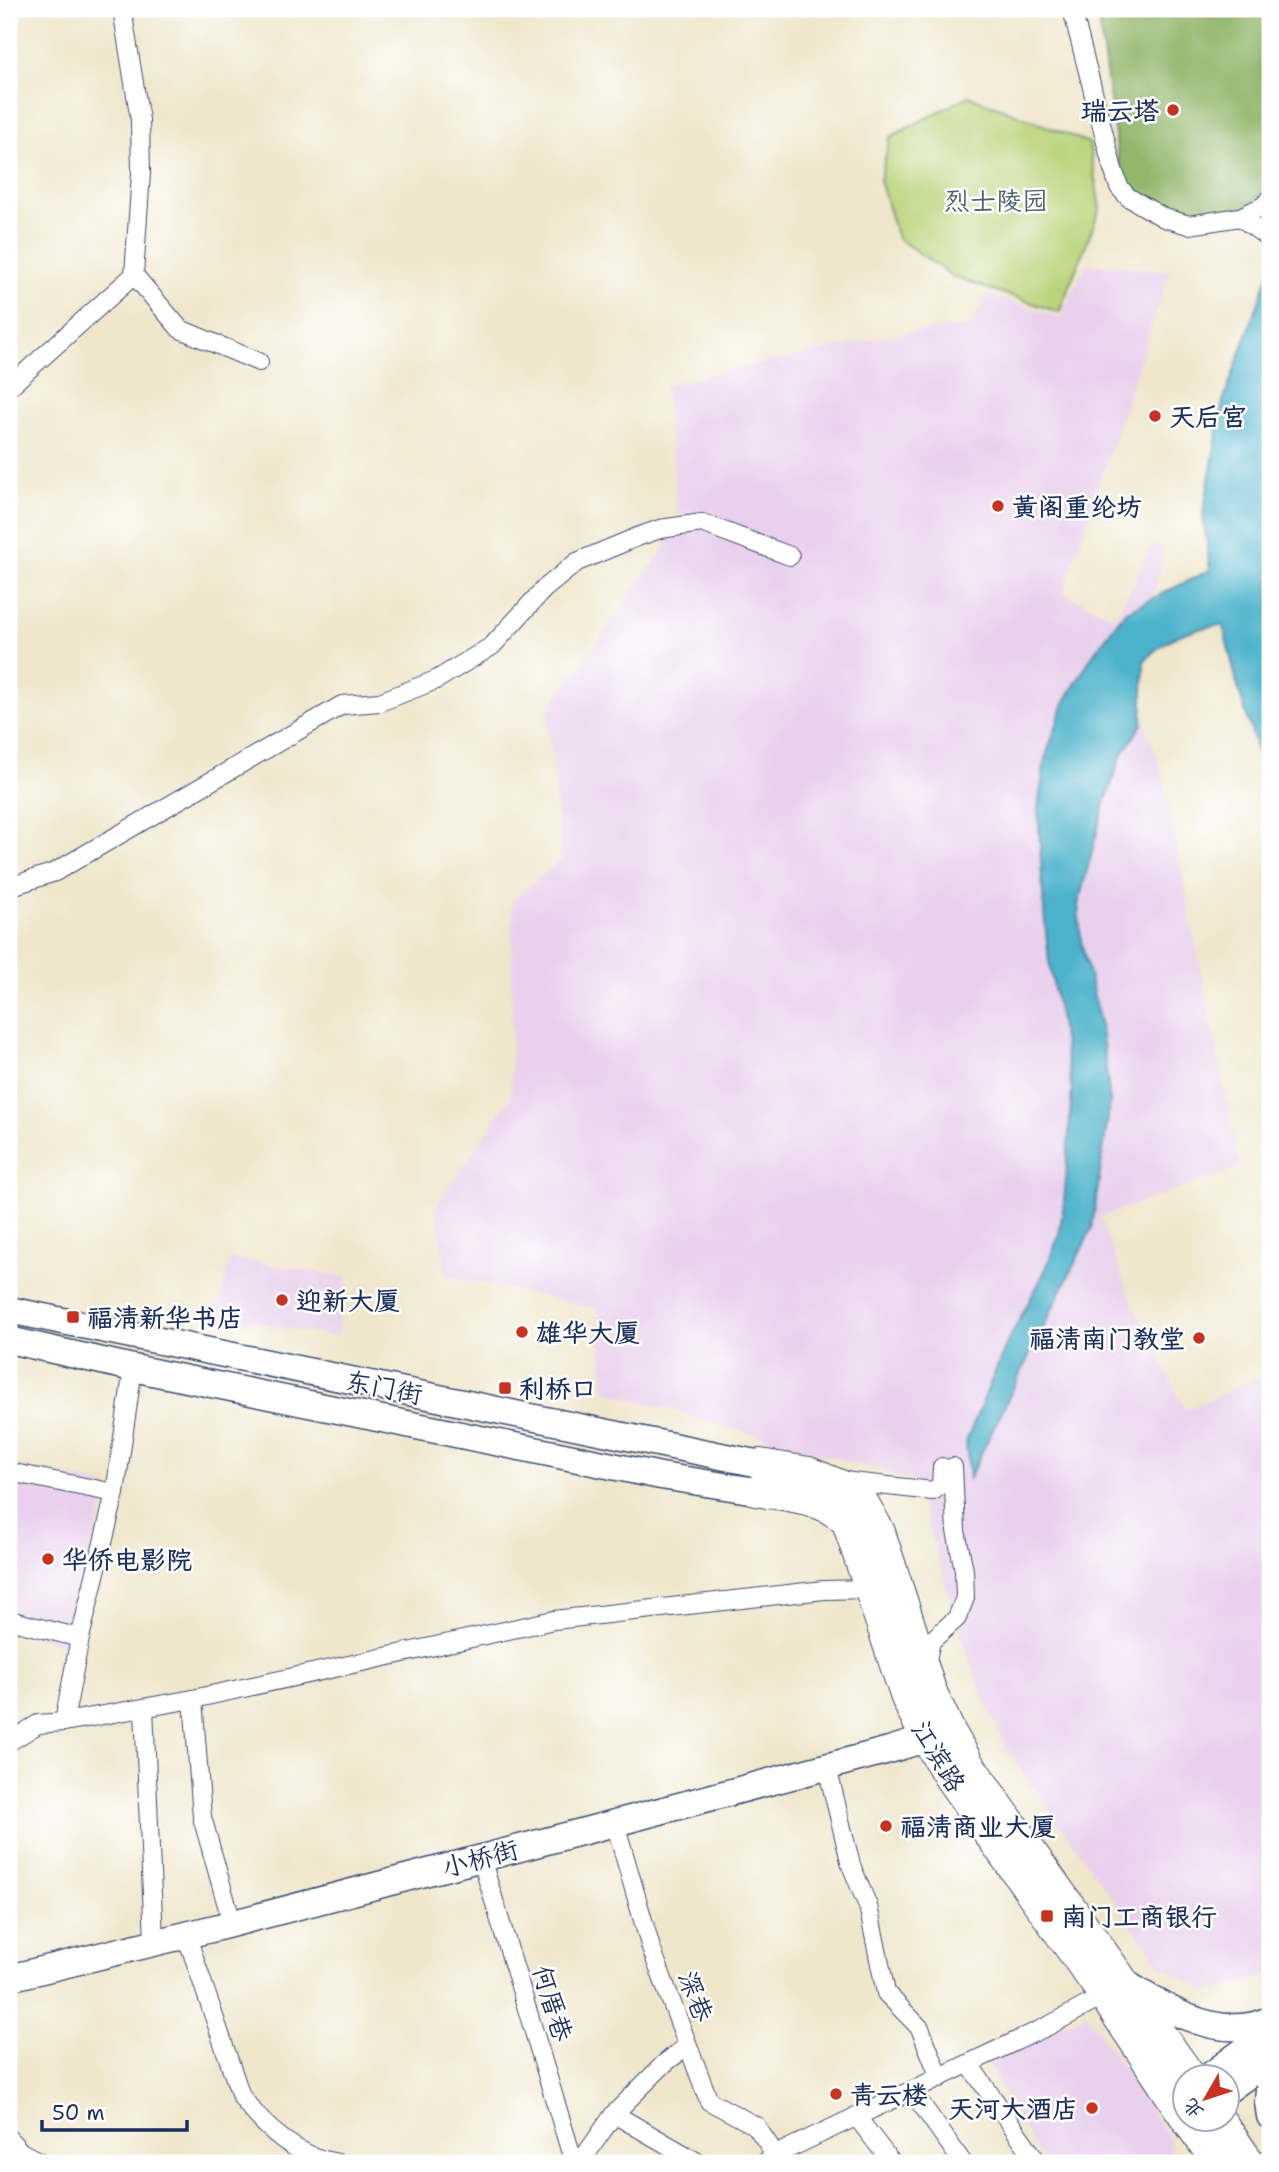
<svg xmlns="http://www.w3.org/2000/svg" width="1279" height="2172" font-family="'Shantell Sans','LXGW WenKai TC',sans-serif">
	<rect width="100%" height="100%" fill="#fff"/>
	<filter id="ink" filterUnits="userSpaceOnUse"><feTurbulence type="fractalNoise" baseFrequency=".0143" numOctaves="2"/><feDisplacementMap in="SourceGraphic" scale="14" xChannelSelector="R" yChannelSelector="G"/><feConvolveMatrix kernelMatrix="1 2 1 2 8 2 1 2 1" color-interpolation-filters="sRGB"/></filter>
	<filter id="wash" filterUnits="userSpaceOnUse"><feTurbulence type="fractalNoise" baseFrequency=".00686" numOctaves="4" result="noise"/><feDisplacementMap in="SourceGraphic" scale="28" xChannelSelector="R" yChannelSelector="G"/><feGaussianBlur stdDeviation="1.57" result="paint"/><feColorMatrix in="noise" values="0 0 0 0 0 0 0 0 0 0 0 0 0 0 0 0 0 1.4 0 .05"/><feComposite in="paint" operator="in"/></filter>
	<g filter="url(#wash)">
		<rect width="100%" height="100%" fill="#efe6cb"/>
		<g fill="#e9d1ed">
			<path d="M 1087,264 L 1170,270 L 1063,593 L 1116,618 L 1152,546 L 1163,548 L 1138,690 L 1146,727 L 1160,763 L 1240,1167 L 1100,1217 L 1128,1293 L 1185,1410 L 1270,1374 L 1270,1973 L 1229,1987 L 1206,1991 L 1161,1966 L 1006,1749 L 971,1665 L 914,1481 L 606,1391 L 597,1308 L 446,1276 L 436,1207 L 511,1096 L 512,900 L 562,859 L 547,712 L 679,527 L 665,385 L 904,333 L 973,326 L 986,294 L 1059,317 Z"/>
			<path d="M 230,1258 L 347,1277 L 336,1337 L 217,1316 Z"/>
			<path d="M 9,1465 L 107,1486 L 73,1646 L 9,1630 Z"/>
			<path d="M 1087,2014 L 1171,2140 L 1169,2159 L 1163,2163 L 1043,2163 L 988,2063 Z"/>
		</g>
		<path fill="#b9d47a" stroke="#6a826c" stroke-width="2" d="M 969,96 L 1089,143 L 1100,209 L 1059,312 L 954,277 L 897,238 L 880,180 L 890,137 Z"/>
		<path fill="#92b66a" stroke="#567264" stroke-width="2" d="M 1097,9 L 1270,9 L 1270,185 L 1245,208 L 1188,220 L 1162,212 L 1122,184 Z"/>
		<path fill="#4bb2ca" stroke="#337094" stroke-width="2" d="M 1270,271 L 1270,792 L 1238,688 L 1223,625 C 1190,629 1168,635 1144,661 L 1142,724 L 1120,758 L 1102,813 L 1078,905 L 1081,941 L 1101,1027 L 1110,1103 L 1092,1228 L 969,1478 L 966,1442 L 1007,1343 L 1043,1275 L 1059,1235 L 1064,1204 L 1072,1089 L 1049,961 L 1044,912 L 1038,809 L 1045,759 L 1064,703 L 1092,656 L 1125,612 L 1210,570 L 1203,514 L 1223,401 Z"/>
	</g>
	<g filter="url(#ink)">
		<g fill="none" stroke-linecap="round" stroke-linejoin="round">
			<g stroke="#3b4a6e" stroke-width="20">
				<g id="street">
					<path d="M 122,9 L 140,120 L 141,173 L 134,275"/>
					<path d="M 1072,9 L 1112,166 L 1119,187 L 1128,197 L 1164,218 L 1189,225 L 1240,217 L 1263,206 L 1270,199"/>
					<path d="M 1240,217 L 1270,239"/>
					<path d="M 9,387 L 134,275 L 180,329 L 259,362"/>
					<path d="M 9,887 L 55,872 L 342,705 L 380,702 L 436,680 L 492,646 L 544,589 L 577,562 L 637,537 L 660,529 L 702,523 L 790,556"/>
					<path d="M 9,1472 L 115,1493"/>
					<path d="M 843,1481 L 933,1491 L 941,1485 L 942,1467"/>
					<path d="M 9,1620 L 80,1638"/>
					<path d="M 926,1664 L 931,1641 L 957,1618 L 965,1598 L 964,1570 L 956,1531 L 953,1467"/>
					<path d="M 193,1699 L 202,1817 L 232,1923"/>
					<path d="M 144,1708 L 154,1941"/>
					<path d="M 64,1722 L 80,1638 L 115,1493 L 133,1368"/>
					<path d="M 9,1742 L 38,1724 L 64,1722 L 193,1699 L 554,1620 L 824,1590 L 871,1589"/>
					<path d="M 827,1767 L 851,1865 L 868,1906 L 886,1993 L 920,2028 L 940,2078"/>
					<path d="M 615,1823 L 651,1948 L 709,2101 L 756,2126 L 781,2163"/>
					<path d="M 481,1858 L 574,2163"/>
					<path d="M 186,1934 L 241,2096 C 264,2128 297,2157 337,2163"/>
					<path d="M 969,2064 L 1038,2163"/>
					<path d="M 912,2091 L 963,2163"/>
					<path d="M 614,2114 L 699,2163"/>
					<path d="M 856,2116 L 892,2163"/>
					<path d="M 9,2139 L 21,2152 L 42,2163"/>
					<path d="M 580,2163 L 614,2114 L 665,2063 L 687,2046"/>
					<path d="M 764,2163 L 775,2155 L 1050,2025 L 1104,1996"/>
				</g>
			</g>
			<g stroke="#3b4a6e" stroke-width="29">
				<g id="secondary">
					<path d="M 9,1310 L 760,1464"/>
					<path d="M 9,1340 L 133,1368 L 661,1476 L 756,1491"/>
					<path d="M 9,1978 L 215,1928 L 615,1823 L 889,1750 L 945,1733"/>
					<path d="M 1125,1983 C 1161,2005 1205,2034 1249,2026 C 1256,2025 1263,2022 1270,2020"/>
					<path d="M 1270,2076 L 1268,2102 L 1270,2116"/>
					<path d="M 1207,2078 L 1270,2031"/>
					<path d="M 1226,2091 L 1270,2059"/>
				</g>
			</g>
			<g stroke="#3b4a6e" stroke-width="32">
				<g id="primary">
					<path d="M 760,1464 L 809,1472 L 850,1489 L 865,1505 L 880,1532 L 931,1690 L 950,1731 L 969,1764 L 1192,2078"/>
					<path d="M 756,1491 C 791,1497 821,1497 847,1522 L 906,1698 L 926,1739 L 950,1779 L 1104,1996 L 1184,2116"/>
					<path d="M 1187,2120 L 1217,2163"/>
					<path d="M 1220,2120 L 1250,2163"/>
				</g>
			</g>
			<use href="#street" stroke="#fff" stroke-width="18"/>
			<use href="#secondary" stroke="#fff" stroke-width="26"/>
			<use href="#primary" stroke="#fff" stroke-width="30"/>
		</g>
	</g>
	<g fill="#c8321e" stroke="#fff" stroke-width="2.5">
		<circle cx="1173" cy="110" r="7"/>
		<circle cx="1155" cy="416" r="7"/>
		<circle cx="998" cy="506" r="7"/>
		<circle cx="282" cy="1300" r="7"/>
		<rect x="66" y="1310" width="14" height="14" rx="3.5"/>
		<circle cx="522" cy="1332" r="7"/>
		<circle cx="1199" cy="1338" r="7"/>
		<rect x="498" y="1381" width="14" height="14" rx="3.5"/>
		<circle cx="48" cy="1559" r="7"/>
		<circle cx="886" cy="1826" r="7"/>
		<rect x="1040" y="1909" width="14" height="14" rx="3.5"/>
		<circle cx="836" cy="2094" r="7"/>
		<circle cx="1092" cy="2108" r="7"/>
	</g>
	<g text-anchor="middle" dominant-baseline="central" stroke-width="5" stroke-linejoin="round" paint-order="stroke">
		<g font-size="26" font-weight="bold" fill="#1b2f5e" stroke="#fff" text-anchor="start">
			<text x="1159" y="110" text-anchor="end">瑞云塔</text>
			<text x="1169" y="416">天后宫</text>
			<text x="1012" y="506">黄阁重纶坊</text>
			<text x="296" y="1300">迎新大厦</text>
			<text x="87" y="1317">福清新华书店</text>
			<text x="536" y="1332">雄华大厦</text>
			<text x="1185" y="1338" text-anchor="end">福清南门教堂</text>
			<text x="519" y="1388">利桥口</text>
			<text x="62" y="1559">华侨电影院</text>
			<text x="900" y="1826">福清商业大厦</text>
			<text x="1061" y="1916">南门工商银行</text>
			<text x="850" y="2094">青云楼</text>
			<text x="1078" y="2108" text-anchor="end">天河大酒店</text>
		</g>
		<g font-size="26" fill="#4a6166" stroke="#fff">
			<text x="996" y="200">烈士陵园</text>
		</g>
		<g font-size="26" fill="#1b2f5e" stroke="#fff">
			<text transform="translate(384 1387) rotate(11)">东门街</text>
			<text transform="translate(939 1756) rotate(59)">江滨路</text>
			<text transform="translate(480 1858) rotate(-15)">小桥街</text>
			<text transform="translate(696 1996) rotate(69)">深巷</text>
			<text transform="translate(553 2003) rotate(73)">何厝巷</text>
		</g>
	</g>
	<rect width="1279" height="2172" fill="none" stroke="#fff" stroke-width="35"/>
	<g transform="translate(1206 2098) rotate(231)"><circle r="33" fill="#ffffff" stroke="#a4acbf" stroke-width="2"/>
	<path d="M0-5L12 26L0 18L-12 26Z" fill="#c8321e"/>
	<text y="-10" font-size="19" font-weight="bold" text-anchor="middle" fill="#1b2f5e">北</text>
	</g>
	<path d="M42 2120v10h145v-10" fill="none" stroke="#1b2f5e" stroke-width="3.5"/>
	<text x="52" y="2120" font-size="21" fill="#1b2f5e" stroke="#ffffff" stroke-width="5" paint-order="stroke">50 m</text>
</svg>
